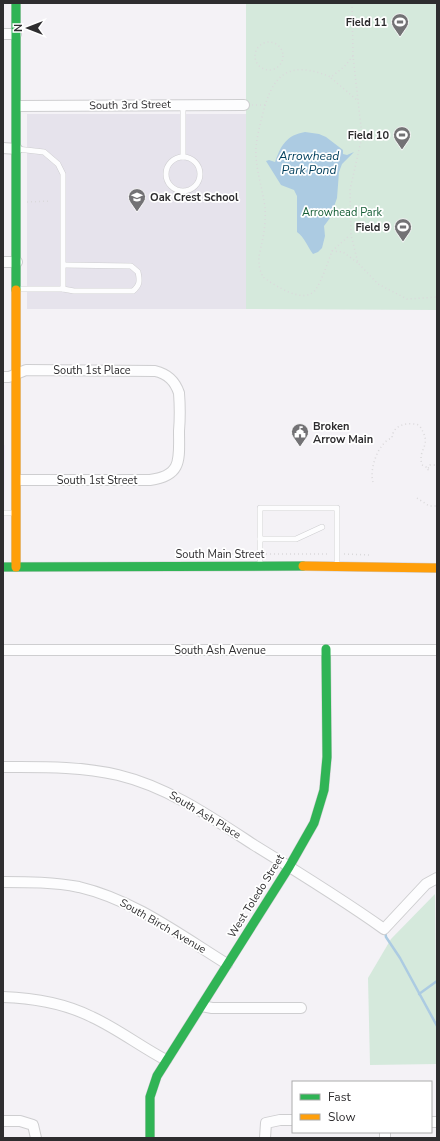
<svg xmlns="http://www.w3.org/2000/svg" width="440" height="1141" font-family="'Nunito Sans',sans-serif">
	<rect width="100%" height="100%" fill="#f4f2f6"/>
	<path fill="#f0eaf8" d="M 3,445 L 5,445 L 4,547 L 3,547 Z"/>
	<rect fill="#e6e3ec" x="27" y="114" width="219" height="195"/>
	<g fill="#d5e9dc">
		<path d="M 246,3 L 437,3 L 437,310 L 246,309 Z"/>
		<path d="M 435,894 L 437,1064 L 370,1065 L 368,978 L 391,939 Z"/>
	</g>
	<path fill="#accbe2" d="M 305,132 L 319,134 L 326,137 L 343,150 L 343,154 L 347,155 L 354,152 L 342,164 L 339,172 L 337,198 L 330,218 L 324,226 L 325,236 L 322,248 L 318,252 L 313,254 C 307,246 305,238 297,232 L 297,196 L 294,190 L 281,185 L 266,161 L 269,160 L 275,162 C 281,145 287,135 305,132 Z"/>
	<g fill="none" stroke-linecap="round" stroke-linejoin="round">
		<g stroke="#accbe2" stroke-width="2.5">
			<path d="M 385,931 L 386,937 L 400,958 L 437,1026"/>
			<path d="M 419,994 L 437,981"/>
		</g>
		<g stroke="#ceced0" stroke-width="6">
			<g id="lane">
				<path d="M 17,149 L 44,152 L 58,164 L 63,174 L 63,289 L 18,289"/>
				<path d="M 183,157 L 183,104"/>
				<circle cx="183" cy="174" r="17"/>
				<path d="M 63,289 L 74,291 L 133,291 C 140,285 140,281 138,272 L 131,266 L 64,265"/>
				<path d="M 3,513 L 16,513"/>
				<path d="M 260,539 L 296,539 L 322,527"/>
				<path d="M 260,565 L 260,508 L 337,508 L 337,566"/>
			</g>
		</g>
		<g stroke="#ceced0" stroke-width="12">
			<g id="street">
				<path d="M 3,34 L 16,34"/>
				<path d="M 17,106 L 244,105"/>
				<path d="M 3,148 L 17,149"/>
				<path d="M 3,262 L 17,262"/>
				<path d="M 3,377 L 9,377 L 26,370 L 155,371 C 168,374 175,381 179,393 C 180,406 180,419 179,431 C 179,458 183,476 150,480 L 17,480"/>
				<path d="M 3,650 L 437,650"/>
				<path d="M 3,767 C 42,767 80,766 118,775 C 168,787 211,817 254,845 C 298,872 342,899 384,929 L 426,884 L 437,878"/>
				<path d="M 3,882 C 28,882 54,882 79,887 C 134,900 180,935 227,964"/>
				<path d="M 3,997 C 34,998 64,1003 92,1017 C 118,1029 141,1047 166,1060"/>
				<path d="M 202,1006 L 212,1008 L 301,1008"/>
				<path d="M 3,1121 L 20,1121 L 33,1125 L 36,1138"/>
				<path d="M 431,1122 L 437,1122"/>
				<path d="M 385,1132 L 385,1138"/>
				<path d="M 265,1138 L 266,1123 L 280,1120 L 293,1120"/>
			</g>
		</g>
		<g stroke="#ceced0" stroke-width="10">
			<g id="fast">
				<path d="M 16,3 L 16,290"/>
				<path d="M 3,567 L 303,566"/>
				<path d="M 150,1138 L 150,1097 L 157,1076 L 289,867 L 314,823 L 324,790 L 327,757 L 326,649"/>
			</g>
		</g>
		<g stroke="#ceced0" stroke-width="10">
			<g id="slow">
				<path d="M 16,290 L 16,567"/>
				<path d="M 303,566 L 437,568"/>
			</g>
		</g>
		<g stroke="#dad9db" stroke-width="1.5" stroke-dasharray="1 3" stroke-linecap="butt">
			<path d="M 352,3 L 353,56 L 362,136 L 350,190 L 351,235 L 358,263 L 378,284 L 407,299 L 437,297"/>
			<circle cx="269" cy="56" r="14"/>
			<path d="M 353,56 L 344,67 L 331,77 C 287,59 272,75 262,117 C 259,129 255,144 256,156 C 257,174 263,191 265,208 C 266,221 264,235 261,247 C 260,252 258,258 259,263 C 259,267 261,273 263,277 C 274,285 305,306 316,289 C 322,280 328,262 332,251 L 343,252 L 358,263"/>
			<path d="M 331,78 L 357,100"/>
			<path d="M 252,105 L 265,105"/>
			<path d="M 27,202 L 51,201"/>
			<path d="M 332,251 L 350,235"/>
			<path d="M 428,468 L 430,467 L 430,465 L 437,465"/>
			<path d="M 373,482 C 369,470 378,442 392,438 C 393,424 408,422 419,425 C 434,447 417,447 422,465 L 428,468 L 428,472"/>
			<path d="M 417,498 L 429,506 L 437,506"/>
			<path d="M 216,554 L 242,554"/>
			<path d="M 266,554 L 330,554"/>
			<path d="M 344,554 L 370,555"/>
		</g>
		<use href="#lane" stroke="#fdfdfe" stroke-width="5"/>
		<use href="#street" stroke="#fdfdfe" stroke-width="10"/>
		<use href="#fast" stroke="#30b455" stroke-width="9"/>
		<use href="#slow" stroke="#ff9f0a" stroke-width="9"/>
	</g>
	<defs>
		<g id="stadium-pin" transform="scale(0.9)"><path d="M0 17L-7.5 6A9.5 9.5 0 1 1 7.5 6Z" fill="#737275" stroke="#fff"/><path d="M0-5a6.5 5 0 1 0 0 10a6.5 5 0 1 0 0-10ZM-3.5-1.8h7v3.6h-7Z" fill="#fff"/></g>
		<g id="school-pin" transform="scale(0.9)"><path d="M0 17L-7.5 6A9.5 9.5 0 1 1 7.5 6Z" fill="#737275" stroke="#fff"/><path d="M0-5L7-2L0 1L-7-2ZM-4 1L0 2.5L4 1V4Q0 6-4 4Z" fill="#fff"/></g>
		<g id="civic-pin" transform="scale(0.9)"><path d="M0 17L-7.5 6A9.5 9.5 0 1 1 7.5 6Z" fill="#737275" stroke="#fff"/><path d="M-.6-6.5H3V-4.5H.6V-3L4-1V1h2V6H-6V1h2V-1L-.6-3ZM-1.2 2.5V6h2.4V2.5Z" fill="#fff"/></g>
	</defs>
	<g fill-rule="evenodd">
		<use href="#stadium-pin" x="400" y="22"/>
		<use href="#stadium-pin" x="402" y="135"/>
		<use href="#school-pin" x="137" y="197"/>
		<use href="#stadium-pin" x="403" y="227"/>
		<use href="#civic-pin" x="300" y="432"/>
	</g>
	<g text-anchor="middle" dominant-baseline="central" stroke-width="3.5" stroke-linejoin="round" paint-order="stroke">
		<g font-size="11" font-weight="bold" fill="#2e2d2f" stroke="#fff" text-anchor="end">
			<text x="387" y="22">Field 11</text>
			<text x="389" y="135">Field 10</text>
			<text x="150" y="197" text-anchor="start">Oak Crest School</text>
			<text x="390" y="227">Field 9</text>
			<text x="313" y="426" text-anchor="start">Broken<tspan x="313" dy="13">Arrow Main</tspan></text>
		</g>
		<g font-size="11" fill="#2e2d2f" stroke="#fff">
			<text transform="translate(130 105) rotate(-1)">South 3rd Street</text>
			<text x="92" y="370">South 1st Place</text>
			<text x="97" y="480">South 1st Street</text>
			<text x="220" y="554">South Main Street</text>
			<text x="220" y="650">South Ash Avenue</text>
			<text transform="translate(205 815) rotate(31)">South Ash Place</text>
			<text transform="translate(256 896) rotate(-58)">West Toledo Street</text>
			<text transform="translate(163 926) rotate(30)">South Birch Avenue</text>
		</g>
		<g font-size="11" fill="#155d35" stroke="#fff">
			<text x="342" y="212">Arrowhead Park</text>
		</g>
		<g font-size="12" font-style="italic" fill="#003e5c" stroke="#fff">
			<text x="309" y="156">Arrowhead<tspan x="309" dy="14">Park Pond</tspan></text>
		</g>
	</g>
	<rect width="440" height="1141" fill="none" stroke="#2e2d2f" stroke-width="8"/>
	<rect x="292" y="1081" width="140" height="52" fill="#ffffff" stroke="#ababac"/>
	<rect x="300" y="1094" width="20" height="6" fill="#30b455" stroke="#ababac"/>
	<text x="328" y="1101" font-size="12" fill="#2e2d2f">Fast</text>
	<rect x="300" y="1114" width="20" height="6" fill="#ff9f0a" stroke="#ababac"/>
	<text x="328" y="1121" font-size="12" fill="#2e2d2f">Slow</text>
	<g transform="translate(28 28) rotate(270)" stroke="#ffffff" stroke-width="3" paint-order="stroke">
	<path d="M0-3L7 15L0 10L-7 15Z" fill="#2e2d2f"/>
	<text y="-6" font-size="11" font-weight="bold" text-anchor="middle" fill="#2e2d2f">N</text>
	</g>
</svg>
